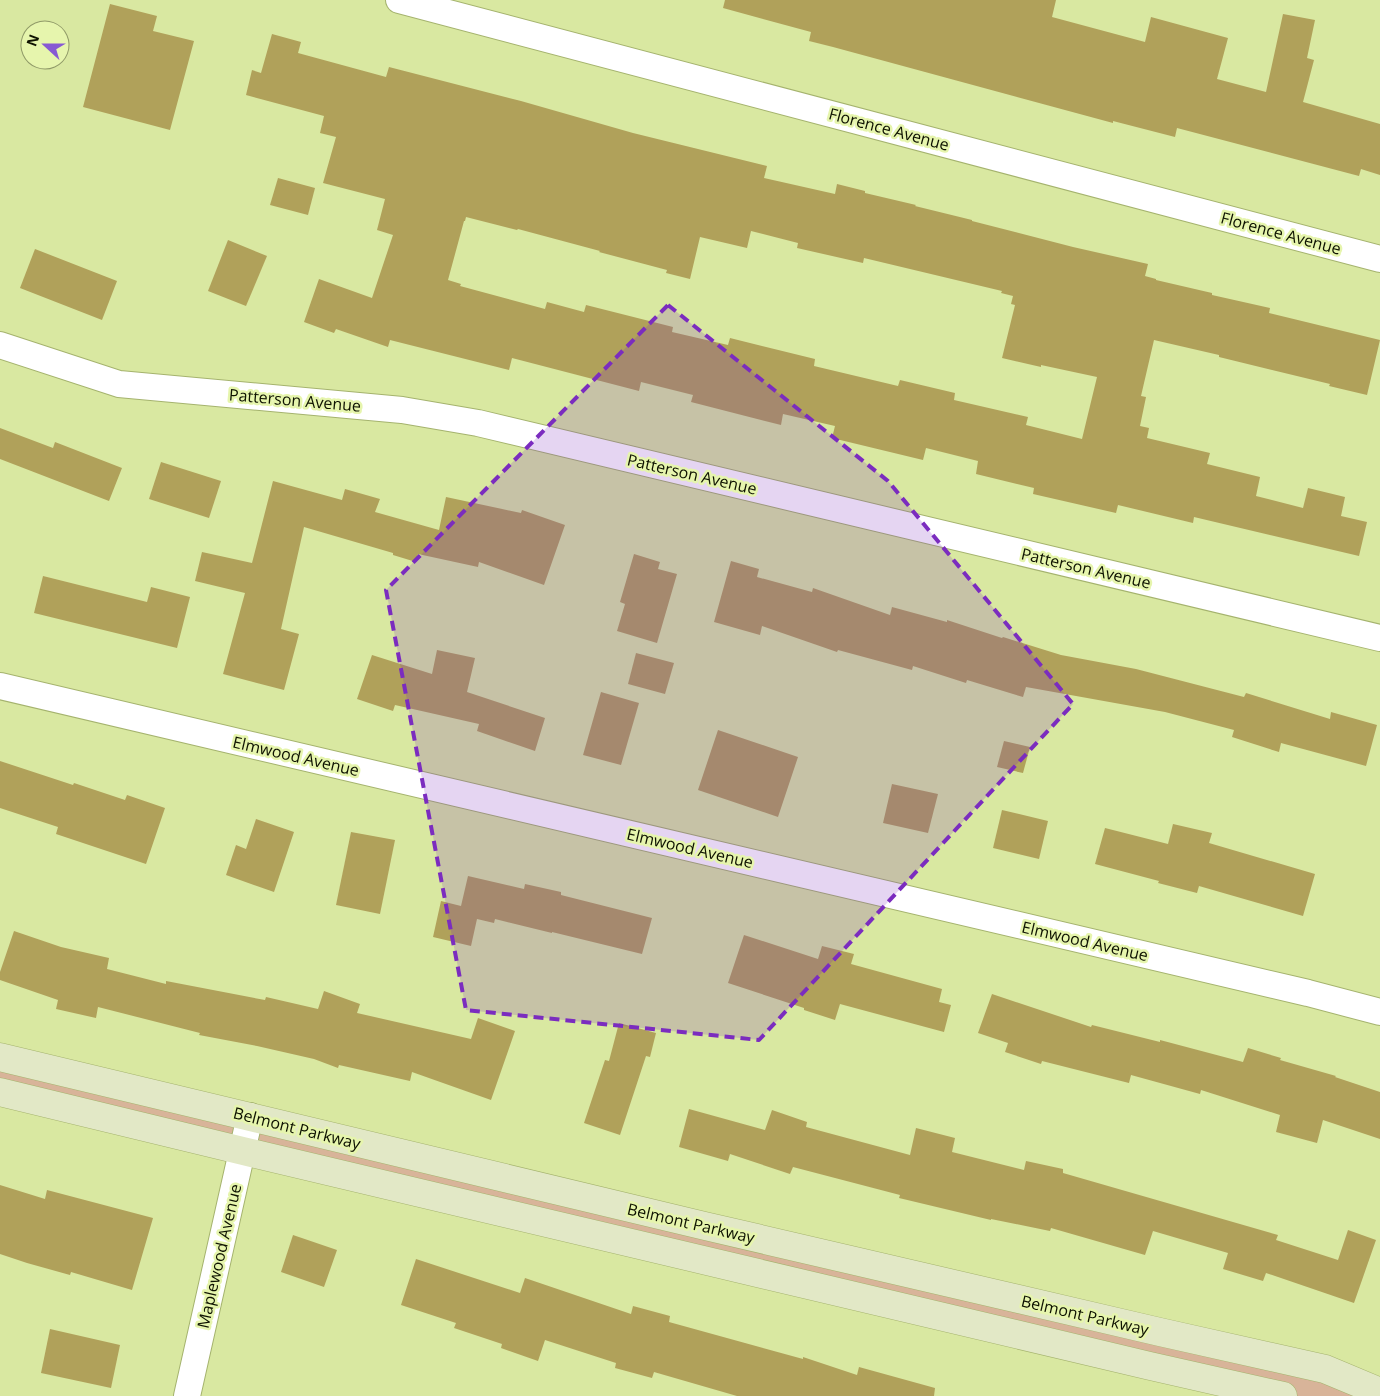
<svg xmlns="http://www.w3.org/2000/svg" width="1380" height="1396" font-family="'Open Sans',sans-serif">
	<rect width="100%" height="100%" fill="#d9e8a1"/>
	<path fill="#d8b499" d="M 0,1057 L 1380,1396 L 1283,1396 L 0,1092 Z"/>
	<g fill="#b0a15a" fill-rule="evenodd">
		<path d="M 725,0 L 1056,0 L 1052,17 L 1145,42 L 1151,17 L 1228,38 L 1217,79 L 1266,92 L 1283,14 L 1315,20 L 1307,58 L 1314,60 L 1303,102 L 1380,124 L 1380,175 L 1361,169 L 1359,176 L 1177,128 L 1175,137 L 1113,121 L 1113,123 L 833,47 L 809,41 L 811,32 L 723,8 Z"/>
		<path d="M 110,4 L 157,16 L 153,31 L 194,41 L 170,130 L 83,107 Z"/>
		<path d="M 272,34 L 301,42 L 298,53 L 386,77 L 389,67 L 521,101 L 633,133 L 767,166 L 764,178 L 835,194 L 837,184 L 865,191 L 865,193 L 916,205 L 915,206 L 972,220 L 972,221 L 1073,247 L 1148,264 L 1145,276 L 1156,279 L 1156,280 L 1212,293 L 1212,295 L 1270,308 L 1269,313 L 1380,340 L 1367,395 L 1329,386 L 1330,384 L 1219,357 L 1219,355 L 1154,340 L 1141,396 L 1146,397 L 1140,426 L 1149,428 L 1147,438 L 1210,453 L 1207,464 L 1260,477 L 1256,496 L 1303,508 L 1308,488 L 1345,497 L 1341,516 L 1367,522 L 1359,556 L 1194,517 L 1193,523 L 1118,505 L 1116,513 L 1033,494 L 1034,488 L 976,474 L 978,461 L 926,448 L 923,460 L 832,438 L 835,426 L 783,414 L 781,425 L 691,402 L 693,395 L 641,382 L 639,391 L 512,358 L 509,370 L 390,340 L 388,347 L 336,329 L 334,333 L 304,322 L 319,279 L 372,298 L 393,235 L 377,230 L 385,199 L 323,183 L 336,137 L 320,133 L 324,116 L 246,95 L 252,70 L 261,73 ZM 466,217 L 517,230 L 518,229 L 600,251 L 599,252 L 667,270 L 666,273 L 690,279 L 700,237 L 747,248 L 751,231 L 798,243 L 797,248 L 863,263 L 864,258 L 1002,291 L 1001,293 L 1013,296 L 1011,304 L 1015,305 L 1002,358 L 1041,367 L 1041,365 L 1097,377 L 1082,439 L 1026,425 L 1028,417 L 954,400 L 955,393 L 900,380 L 898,386 L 814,366 L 815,359 L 730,338 L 728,345 L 672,332 L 673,327 L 586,305 L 584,312 L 547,302 L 545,309 L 460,286 L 461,284 L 448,280 L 464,221 L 465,221 Z"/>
		<path d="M 278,178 L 315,188 L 308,215 L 270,205 Z"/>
		<path d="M 228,240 L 267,256 L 246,306 L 208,291 Z"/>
		<path d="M 35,249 L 117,281 L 102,320 L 20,288 Z"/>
		<path d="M 0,428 L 53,448 L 55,442 L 122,468 L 109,501 L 0,459 Z"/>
		<path d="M 161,462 L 221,481 L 209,518 L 149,499 Z"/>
		<path d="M 273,481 L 342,500 L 345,489 L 380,499 L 375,512 L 439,530 L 446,497 L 521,513 L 522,510 L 565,525 L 544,585 L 479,562 L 478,567 L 418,554 L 416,562 L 393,555 L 393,553 L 304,527 L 281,629 L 299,634 L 284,690 L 223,674 L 245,593 L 195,581 L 202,552 L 252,563 Z"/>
		<path d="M 634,554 L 660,562 L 658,569 L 677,574 L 657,643 L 617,631 L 625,604 L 620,602 Z"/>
		<path d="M 731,561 L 759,569 L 757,577 L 812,592 L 813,588 L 890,615 L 892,607 L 947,622 L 947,620 L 1002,638 L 1003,637 L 1061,655 L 1136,669 L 1244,697 L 1246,693 L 1330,719 L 1331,712 L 1377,725 L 1366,766 L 1281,743 L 1279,752 L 1232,737 L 1234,730 L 1165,712 L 1026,687 L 1023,697 L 967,680 L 966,683 L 913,666 L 912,670 L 838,650 L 837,652 L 762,626 L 760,635 L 714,622 Z"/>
		<path d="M 43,576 L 147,602 L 151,587 L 190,597 L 177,648 L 34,613 Z"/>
		<path d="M 437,650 L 475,658 L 467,692 L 545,718 L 535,751 L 477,731 L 479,724 L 395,705 L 393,711 L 357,699 L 372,655 L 432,674 Z"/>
		<path d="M 636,653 L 674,663 L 665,694 L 628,684 Z"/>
		<path d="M 601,692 L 639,703 L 621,765 L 583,755 Z"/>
		<path d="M 718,730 L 798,757 L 778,817 L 698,790 Z"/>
		<path d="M 1004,741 L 1030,747 L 1023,773 L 997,767 Z"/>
		<path d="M 0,761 L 73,785 L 74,783 L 125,800 L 127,795 L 165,808 L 146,864 L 56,834 L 58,827 L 0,808 Z"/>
		<path d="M 892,784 L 938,794 L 928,833 L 883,823 Z"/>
		<path d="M 1002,810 L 1048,821 L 1039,859 L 993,848 Z"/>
		<path d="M 256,819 L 294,832 L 274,892 L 226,875 L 236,845 L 246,849 Z"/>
		<path d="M 1173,824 L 1212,833 L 1209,843 L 1315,874 L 1303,916 L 1199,886 L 1197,893 L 1158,883 L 1159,881 L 1095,864 L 1105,828 L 1168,844 Z"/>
		<path d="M 351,832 L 395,840 L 380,914 L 336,905 Z"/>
		<path d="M 468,876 L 524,889 L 525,884 L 561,892 L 561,895 L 652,918 L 642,954 L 552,932 L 552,933 L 495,919 L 494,923 L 477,919 L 471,946 L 433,937 L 441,901 L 461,906 Z"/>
		<path d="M 14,931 L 61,947 L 109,958 L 107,969 L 166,984 L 166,981 L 265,1000 L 266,997 L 318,1009 L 324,991 L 360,1004 L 357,1013 L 471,1039 L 478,1018 L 515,1031 L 491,1100 L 412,1072 L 410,1081 L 339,1065 L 338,1068 L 314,1059 L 257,1046 L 199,1035 L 200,1033 L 98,1007 L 96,1018 L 56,1009 L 58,1000 L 0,980 L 0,972 Z"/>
		<path d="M 744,935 L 818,959 L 822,946 L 854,954 L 851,964 L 942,989 L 939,1002 L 951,1005 L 944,1032 L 840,1004 L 835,1020 L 804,1010 L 804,1008 L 728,983 Z"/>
		<path d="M 992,994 L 1091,1027 L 1092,1025 L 1160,1042 L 1160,1040 L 1243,1062 L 1248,1048 L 1281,1058 L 1280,1060 L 1336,1076 L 1335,1077 L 1380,1092 L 1380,1139 L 1323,1120 L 1317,1143 L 1276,1132 L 1280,1115 L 1201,1090 L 1200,1094 L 1131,1075 L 1129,1083 L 1042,1061 L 1041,1064 L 1005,1052 L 1008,1043 L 978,1033 Z"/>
		<path d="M 619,1023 L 656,1033 L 650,1057 L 646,1056 L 620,1135 L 584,1123 L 605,1060 L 609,1061 Z"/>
		<path d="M 689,1109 L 765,1130 L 772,1110 L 807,1122 L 806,1127 L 910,1155 L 916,1128 L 955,1138 L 952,1152 L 1024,1170 L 1026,1161 L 1063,1169 L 1063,1173 L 1278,1235 L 1276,1240 L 1338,1260 L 1348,1230 L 1376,1240 L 1354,1303 L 1266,1273 L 1263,1281 L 1223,1269 L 1228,1253 L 1153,1231 L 1145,1255 L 1051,1228 L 1050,1231 L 991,1219 L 991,1220 L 899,1198 L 900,1195 L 793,1167 L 790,1174 L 730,1154 L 728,1161 L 679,1147 Z"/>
		<path d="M 0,1185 L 45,1199 L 47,1190 L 153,1218 L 132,1290 L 71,1272 L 70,1275 L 27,1263 L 0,1254 Z"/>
		<path d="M 293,1235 L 337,1250 L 324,1287 L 281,1272 Z"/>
		<path d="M 416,1259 L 520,1293 L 525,1278 L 631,1314 L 633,1306 L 670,1316 L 669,1322 L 803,1359 L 803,1357 L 857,1375 L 859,1367 L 935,1388 L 934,1396 L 737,1396 L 654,1372 L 652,1378 L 615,1368 L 616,1363 L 545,1340 L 538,1361 L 501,1348 L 502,1344 L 454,1328 L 456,1323 L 401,1305 Z"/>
		<path d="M 50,1329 L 120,1345 L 111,1388 L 41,1373 Z"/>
	</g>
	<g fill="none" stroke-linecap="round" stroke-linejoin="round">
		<g stroke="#a5b36e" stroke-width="28">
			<g id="street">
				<path d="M 399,0 L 1380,259"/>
				<path d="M 0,345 L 119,384 L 402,410 L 478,423 L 1380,638"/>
				<path d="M 0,686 L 1308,993 L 1380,1012"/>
				<path d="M 187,1396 L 250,1116"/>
			</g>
		</g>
		<g stroke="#a5b36e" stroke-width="29">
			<g id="secondary">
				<path d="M 0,1057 L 705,1226 L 1160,1332 L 1325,1369 L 1380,1392"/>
				<path d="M 0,1092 L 243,1151 L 1150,1366 L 1283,1396"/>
			</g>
		</g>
		<use href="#street" stroke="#fff" stroke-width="26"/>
		<use href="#secondary" stroke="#e2e8c6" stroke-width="28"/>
	</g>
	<path fill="#7b2cbf" fill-opacity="0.2" stroke="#7b2cbf" stroke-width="4" stroke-dasharray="10 6" stroke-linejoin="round" d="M 668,305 L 888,481 L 1073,704 L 759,1040 L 466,1010 L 386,590 Z"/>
	<g text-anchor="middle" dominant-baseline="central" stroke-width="5" stroke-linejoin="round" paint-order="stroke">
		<g font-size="16" fill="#0e1200" stroke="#e6f5ad">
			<text transform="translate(889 129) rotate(15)">Florence Avenue</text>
			<text transform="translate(1281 233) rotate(15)">Florence Avenue</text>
			<text transform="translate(295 400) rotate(5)">Patterson Avenue</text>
			<text transform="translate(692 474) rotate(13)">Patterson Avenue</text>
			<text transform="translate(1086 568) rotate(13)">Patterson Avenue</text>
			<text transform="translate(296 756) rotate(13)">Elmwood Avenue</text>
			<text transform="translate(690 848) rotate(13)">Elmwood Avenue</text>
			<text transform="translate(1085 941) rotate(13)">Elmwood Avenue</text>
			<text transform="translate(297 1128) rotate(14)">Belmont Parkway</text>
			<text transform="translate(691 1223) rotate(13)">Belmont Parkway</text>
			<text transform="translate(219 1256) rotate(-77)">Maplewood Avenue</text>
			<text transform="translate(1085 1315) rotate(13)">Belmont Parkway</text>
		</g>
	</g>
	<g transform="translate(45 45) rotate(291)"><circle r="24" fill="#e6f5ad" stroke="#909a68"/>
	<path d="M0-4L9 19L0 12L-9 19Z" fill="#8759d3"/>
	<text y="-8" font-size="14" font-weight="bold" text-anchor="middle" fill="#0e1200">N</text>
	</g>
</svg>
